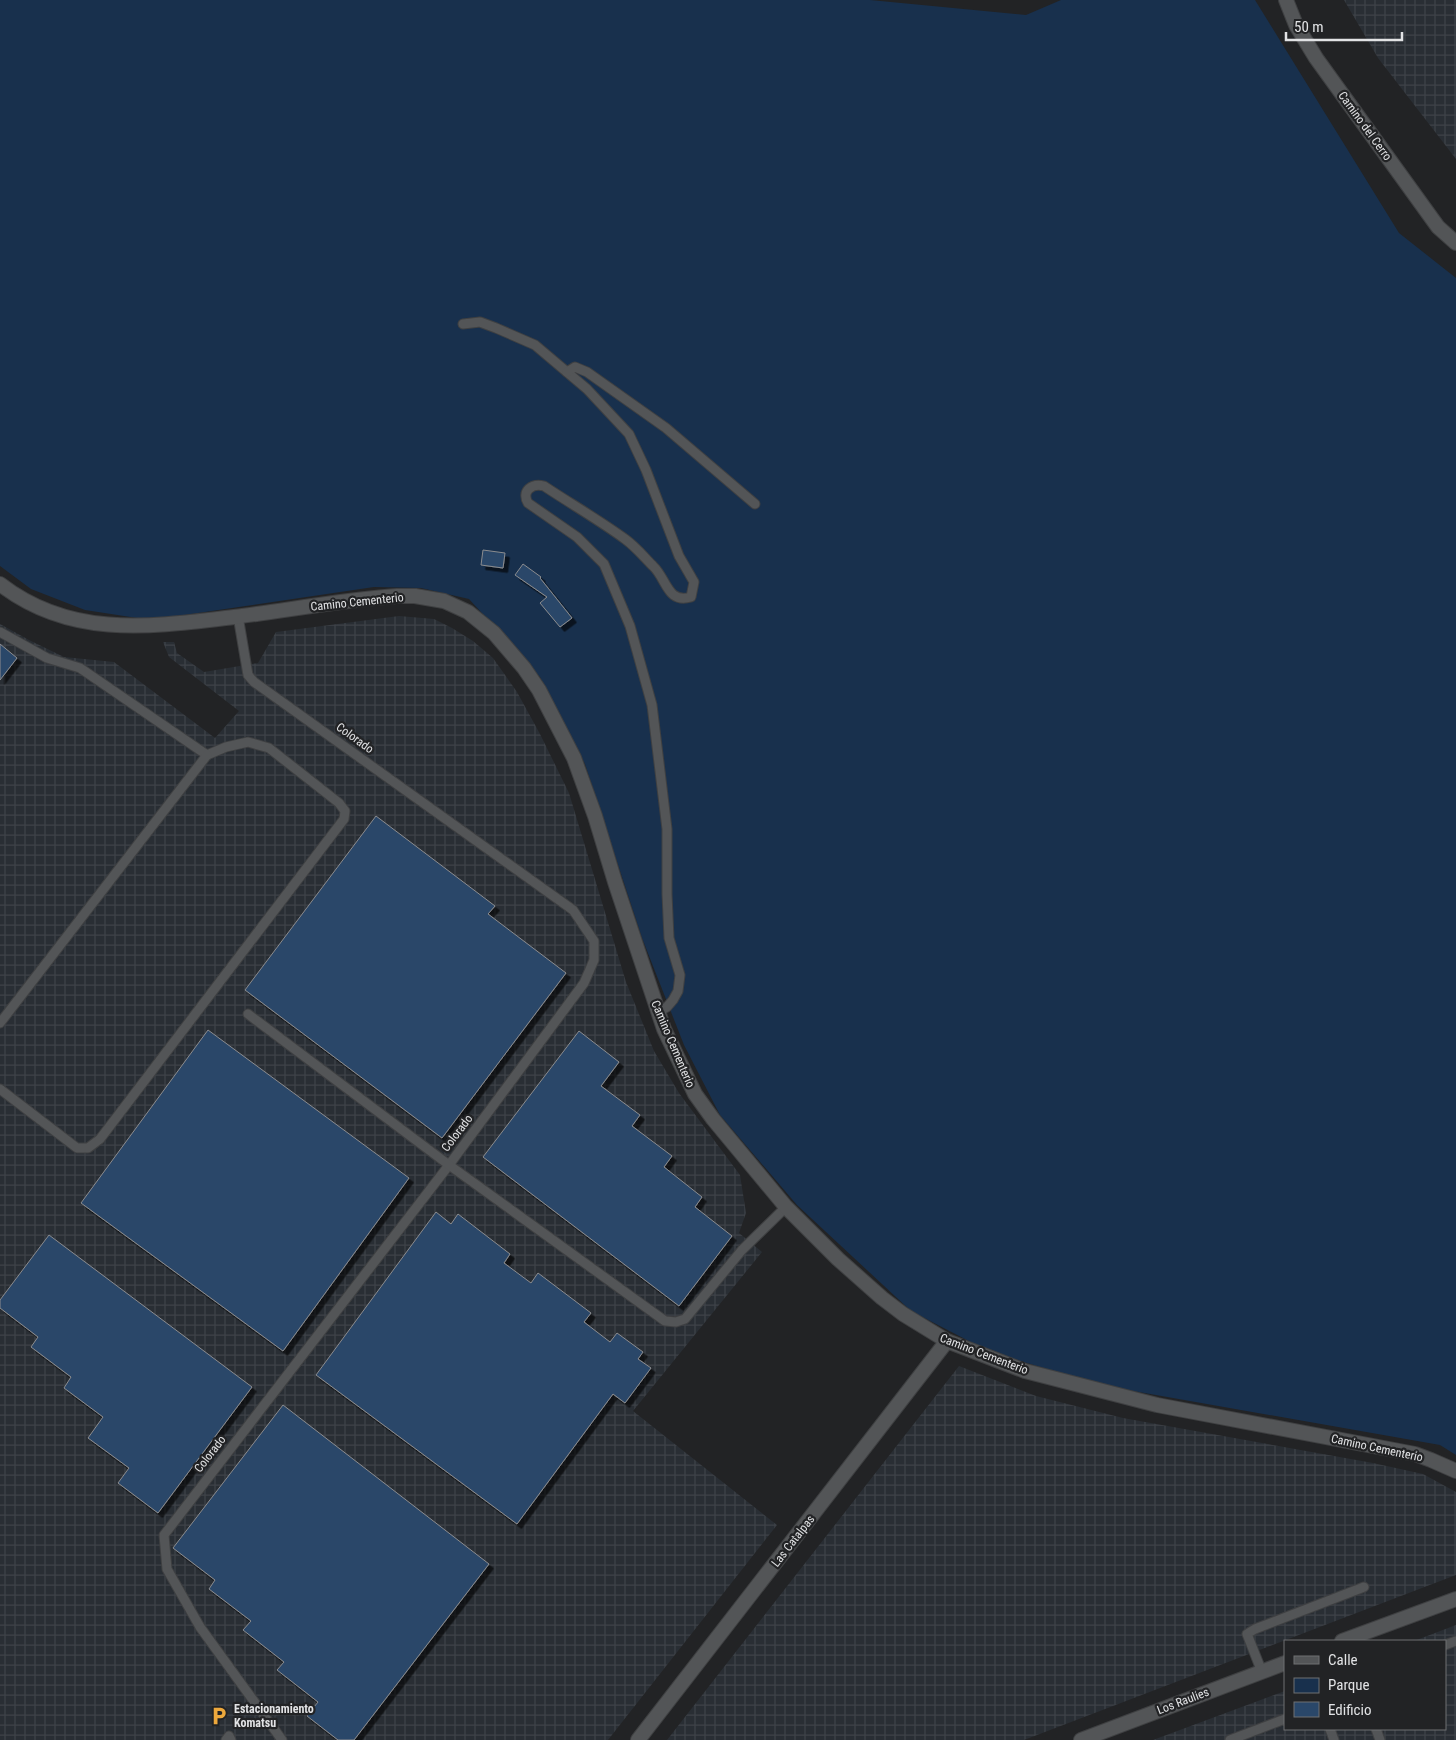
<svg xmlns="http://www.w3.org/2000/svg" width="1456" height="1740" font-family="'Roboto Condensed',sans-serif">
	<defs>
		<pattern id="industrial-grid" width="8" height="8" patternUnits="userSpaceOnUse" patternTransform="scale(1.25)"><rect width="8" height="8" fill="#292e34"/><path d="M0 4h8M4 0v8" fill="none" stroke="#3e4248"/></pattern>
		<filter id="shadow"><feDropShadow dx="4.5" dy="4.5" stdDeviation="0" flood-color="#0009"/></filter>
	</defs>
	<rect width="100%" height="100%" fill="#222325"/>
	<g fill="url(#industrial-grid)">
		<path d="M 1344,0 L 1456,0 L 1456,159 L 1378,58 Z"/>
		<path d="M 399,616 L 434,619 L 452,628 L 473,641 L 493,658 L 517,692 L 540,734 L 569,793 L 626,982 L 654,1051 L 679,1093 L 740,1175 L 746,1213 L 739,1233 L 762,1252 L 633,1411 L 777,1525 L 608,1740 L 0,1740 L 0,624 L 29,640 L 64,657 L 114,662 L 215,738 L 239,711 L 169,657 L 163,642 L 174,642 L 177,653 L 204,672 L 258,663 L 276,632 Z"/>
		<path d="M 959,1366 L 1036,1396 L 1123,1418 L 1373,1463 L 1423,1474 L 1456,1492 L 1456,1575 L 1024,1740 L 667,1740 Z"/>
		<path d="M 1456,1625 L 1456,1740 L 1153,1740 L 1285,1691 L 1285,1729 L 1445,1729 L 1445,1641 L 1414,1641 Z"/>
	</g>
	<path fill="#18304d" d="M 0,0 L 870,0 L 1026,15 L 1061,0 L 1255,0 L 1399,233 L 1456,278 L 1456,1455 L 1440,1445 L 1105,1386 L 990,1352 L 911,1311 L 797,1205 L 720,1115 L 684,1045 L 642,938 L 585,764 L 540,677 L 469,599 L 421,588 L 374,587 L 150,620 L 85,610 L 31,589 L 0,566 Z"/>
	<g fill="#2a4769" stroke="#8b8c8f" filter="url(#shadow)">
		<path d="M 483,550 L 505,553 L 503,568 L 481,565 Z"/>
		<path d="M 523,564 L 541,577 L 540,578 L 572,618 L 560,627 L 540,603 L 547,597 L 515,575 Z"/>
		<path d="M 0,644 L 17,658 L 0,680 Z"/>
		<path d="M 376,816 L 495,906 L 488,914 L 566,973 L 442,1138 L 245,990 Z"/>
		<path d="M 208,1030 L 409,1178 L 283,1351 L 81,1203 Z"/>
		<path d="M 579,1031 L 619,1062 L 601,1086 L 640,1115 L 632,1126 L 672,1156 L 664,1167 L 702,1197 L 695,1207 L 732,1236 L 679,1306 L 483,1157 Z"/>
		<path d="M 436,1212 L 451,1224 L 458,1214 L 510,1254 L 504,1263 L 531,1283 L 538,1273 L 591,1313 L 584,1322 L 610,1342 L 617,1333 L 643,1352 L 638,1359 L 651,1368 L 625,1403 L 613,1394 L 517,1524 L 316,1375 Z"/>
		<path d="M 49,1235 L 252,1387 L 158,1513 L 118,1483 L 129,1468 L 88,1438 L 103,1417 L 64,1388 L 71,1377 L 31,1347 L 38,1337 L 0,1308 L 0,1300 Z"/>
		<path d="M 283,1405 L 489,1564 L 354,1740 L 338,1740 L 307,1716 L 318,1702 L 277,1670 L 284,1662 L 243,1630 L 251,1621 L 209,1589 L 215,1580 L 173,1548 Z"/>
	</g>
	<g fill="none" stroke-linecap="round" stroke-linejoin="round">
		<g stroke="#3f4042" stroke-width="11">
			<g id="service">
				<path d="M 463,324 L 480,322 L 496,328 L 535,345 L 587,389 L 629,434 L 646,470 L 679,556 L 694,582 L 691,597 C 667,604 667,579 653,566 C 644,557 636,547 625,539 C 599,520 571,504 544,486 C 532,483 521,491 528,503 L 577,537 L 604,564 L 630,626 L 652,705 L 667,829 L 667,894 L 669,938 L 680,975 L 678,991 L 673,1000 L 667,1007 L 658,1012"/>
				<path d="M 567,372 L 575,367 L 587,372 L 666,428 L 755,504"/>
				<path d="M 238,616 L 248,675 L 254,682 L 573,910 L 594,941 L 594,960 L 584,983 L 449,1165 L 164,1535 L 167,1569 L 200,1627 L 282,1740"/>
				<path d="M 0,632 L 47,658 L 80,668 L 207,755 L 226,747 L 248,742 L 269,748 L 339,803 L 345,811 L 344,819 L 100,1139 L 88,1148 L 77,1148 L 0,1089"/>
				<path d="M 248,1014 L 449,1165 L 665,1321 L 676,1322 L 685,1319 L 742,1250 L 786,1207"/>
				<path d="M 0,1023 L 207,755"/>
				<path d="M 1445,1645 L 1456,1641"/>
				<path d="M 1262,1672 L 1247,1634 L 1255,1629 L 1364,1587"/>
				<path d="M 1330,1729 L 1334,1740"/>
				<path d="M 1376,1729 L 1380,1740"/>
				<path d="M 226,1740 L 229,1736 L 231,1740"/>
				<path d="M 1230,1740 L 1285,1719"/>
			</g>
		</g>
		<g stroke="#3f4042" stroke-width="16">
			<g id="minor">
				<path d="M 1286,0 L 1296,25 L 1316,58 L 1438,227 L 1456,243"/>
				<path d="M 0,584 C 71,639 151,627 234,617 C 289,610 343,600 397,596 L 415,596 L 444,601 L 468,612 L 494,633 L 524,668 L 539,690 L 574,758 L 595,816 L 615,882 L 664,1029 L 695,1094 L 713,1119 L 786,1207 L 838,1259 L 882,1298 L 903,1314 L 947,1341 L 1025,1371 L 1157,1405 L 1415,1454 L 1431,1460 L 1456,1471"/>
				<path d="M 1342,1641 L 1456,1599"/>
				<path d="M 638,1740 L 947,1341"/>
				<path d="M 1081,1740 L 1285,1663"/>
			</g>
		</g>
		<use href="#service" stroke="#535557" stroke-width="9"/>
		<use href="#minor" stroke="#535557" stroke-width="14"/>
	</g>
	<defs>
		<g id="parking-bare" transform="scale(1.5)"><path d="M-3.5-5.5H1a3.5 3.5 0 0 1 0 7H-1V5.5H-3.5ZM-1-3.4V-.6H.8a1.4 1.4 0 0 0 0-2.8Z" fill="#eda83c" stroke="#222325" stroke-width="2.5" paint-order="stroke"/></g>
	</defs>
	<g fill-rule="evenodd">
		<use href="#parking-bare" x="219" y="1716"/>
	</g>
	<g text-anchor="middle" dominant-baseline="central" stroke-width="4.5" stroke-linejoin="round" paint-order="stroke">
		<g font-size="12" fill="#e2e3e5" stroke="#222325">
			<text transform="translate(1365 126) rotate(54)">Camino del Cerro</text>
			<text transform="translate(357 602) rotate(-6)">Camino Cementerio</text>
			<text transform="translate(355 738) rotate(36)">Colorado</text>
			<text transform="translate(673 1044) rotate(67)">Camino Cementerio</text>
			<text transform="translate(457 1133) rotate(-53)">Colorado</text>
			<text transform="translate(984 1354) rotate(21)">Camino Cementerio</text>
			<text transform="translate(1377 1448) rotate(12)">Camino Cementerio</text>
			<text transform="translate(210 1454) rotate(-52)">Colorado</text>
			<text transform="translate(793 1541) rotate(-52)">Las Catalpas</text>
			<text transform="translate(1183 1701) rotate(-21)">Los Raulies</text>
		</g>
		<g font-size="12" font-weight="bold" fill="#e2e3e5" stroke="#222325" text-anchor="start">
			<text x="234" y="1709">Estacionamiento<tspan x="234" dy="14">Komatsu</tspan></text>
		</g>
	</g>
	<rect x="1284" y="1640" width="162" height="90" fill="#222325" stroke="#6f7072"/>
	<rect x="1294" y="1656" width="25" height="8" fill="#535557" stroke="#6f7072"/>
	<text x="1328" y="1665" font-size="15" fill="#e2e3e5">Calle</text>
	<rect x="1294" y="1678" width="25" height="15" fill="#18304d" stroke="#6f7072"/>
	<text x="1328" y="1690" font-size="15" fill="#e2e3e5">Parque</text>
	<rect x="1294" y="1702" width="25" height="15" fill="#2a4769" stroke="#6f7072"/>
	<text x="1328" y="1715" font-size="15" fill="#e2e3e5">Edificio</text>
	<path d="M1286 32v8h116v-8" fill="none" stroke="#e2e3e5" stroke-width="2.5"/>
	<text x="1294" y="32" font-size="15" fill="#e2e3e5" stroke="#222325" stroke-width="4" paint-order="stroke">50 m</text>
</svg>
